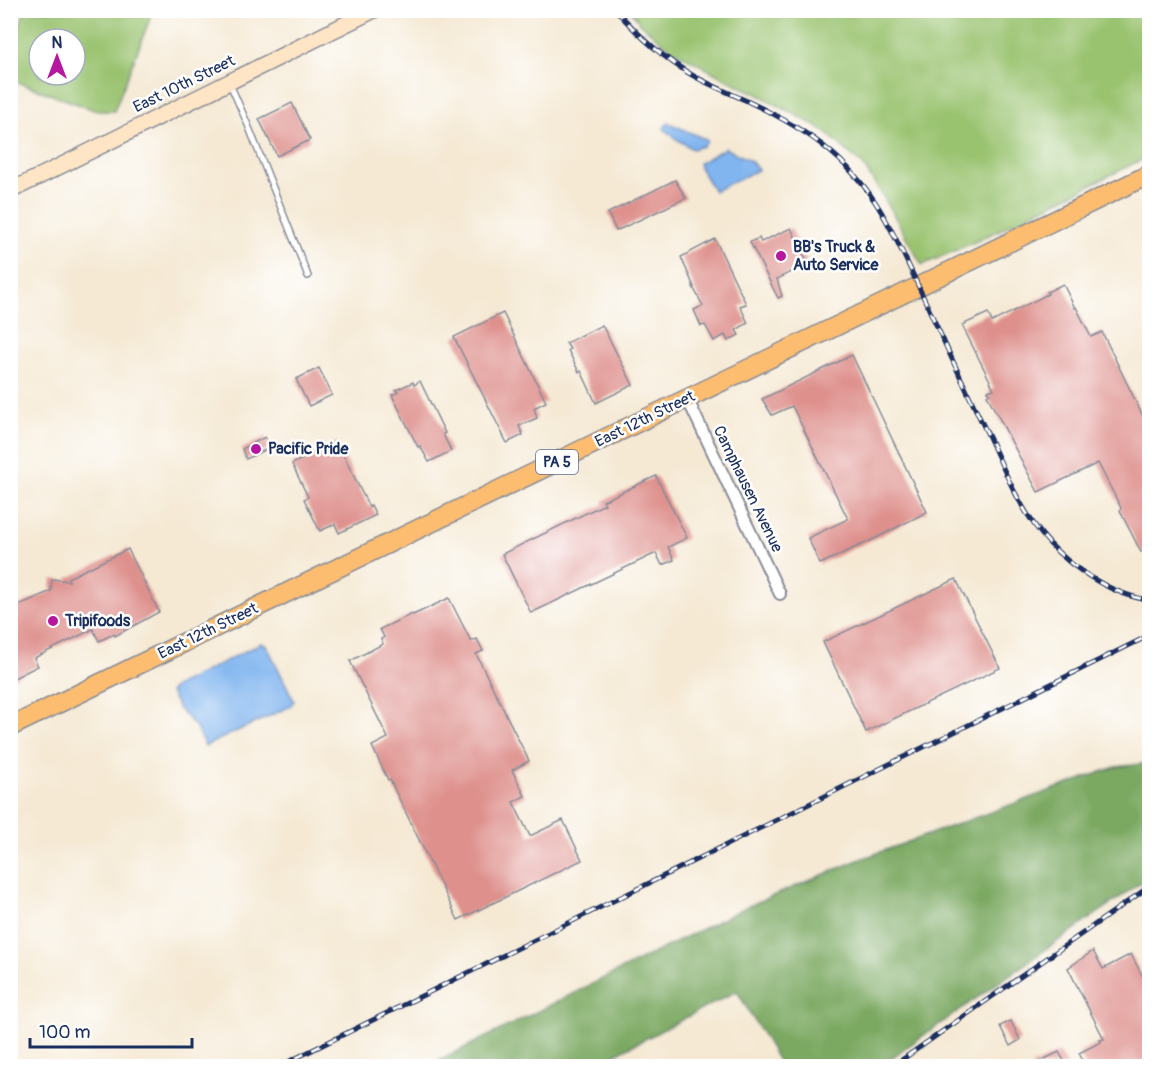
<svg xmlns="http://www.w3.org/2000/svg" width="1160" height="1077" font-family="Pangolin,sans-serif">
	<rect width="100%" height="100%" fill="#fff"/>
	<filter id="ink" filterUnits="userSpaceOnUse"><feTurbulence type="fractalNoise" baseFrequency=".0167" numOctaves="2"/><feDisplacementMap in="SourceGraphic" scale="12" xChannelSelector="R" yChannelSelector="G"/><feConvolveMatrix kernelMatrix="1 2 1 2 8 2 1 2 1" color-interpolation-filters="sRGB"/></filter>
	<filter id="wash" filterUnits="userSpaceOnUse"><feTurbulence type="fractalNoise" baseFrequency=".008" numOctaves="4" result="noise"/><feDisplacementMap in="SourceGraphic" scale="24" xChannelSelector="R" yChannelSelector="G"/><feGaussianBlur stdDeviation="1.35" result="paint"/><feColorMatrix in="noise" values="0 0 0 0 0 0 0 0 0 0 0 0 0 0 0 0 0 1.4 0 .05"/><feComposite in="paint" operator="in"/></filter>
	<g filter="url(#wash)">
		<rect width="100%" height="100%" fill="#f5e9d4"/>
		<g fill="#9ac370" stroke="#5a7967" stroke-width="1.5" fill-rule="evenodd">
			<path d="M 24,11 L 151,11 L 149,21 L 114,111 L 97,111 L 11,80 L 11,59 ZM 39,39 L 75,39 L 75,75 L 39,75 Z"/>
			<path d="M 631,11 L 1149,11 L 1149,156 L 977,241 L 922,265 L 883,196 L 863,165 L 823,130 L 763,97 L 720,76 L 671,49 L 640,23 Z"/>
		</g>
		<path fill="#7ba962" stroke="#4b6c60" stroke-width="1.5" d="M 1149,763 L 1149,877 L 880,1066 L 781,1066 L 737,991 L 593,1066 L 428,1066 L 744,908 L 858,860 L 1115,767 Z"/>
		<g fill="#81b5ef" stroke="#4e72a6" stroke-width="1.5">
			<path d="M 669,123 L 705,139 L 707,142 L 703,146 L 692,149 L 675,138 L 664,129 L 666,125 Z"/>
			<path d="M 725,148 L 751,161 L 758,170 L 714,191 L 701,170 L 699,163 Z"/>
			<path d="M 261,643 L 267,646 L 294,701 L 289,707 L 205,746 L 195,726 L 178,708 L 170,692 L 174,687 Z"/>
		</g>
		<g id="blocks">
			<g fill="#de908c">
				<path d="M 292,103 L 310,140 L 277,156 L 259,119 Z"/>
				<path d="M 675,180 L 686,198 L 616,231 L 608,213 Z"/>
				<path d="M 791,228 L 808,264 L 777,279 L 782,296 L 778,298 L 750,242 L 759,238 L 761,242 Z"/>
				<path d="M 715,239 L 746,304 L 740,306 L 748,323 L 736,330 L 739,335 L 728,341 L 725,335 L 714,341 L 705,325 L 701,326 L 694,310 L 703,306 L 693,287 L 694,287 L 681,257 Z"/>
				<path d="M 1063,284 L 1075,308 L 1076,307 L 1091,337 L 1102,332 L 1149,429 L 1149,549 L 1141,552 L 1120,511 L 1121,508 L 1098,463 L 1038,492 L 987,395 L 990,394 L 988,391 L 994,389 L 962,325 L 988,313 L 992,322 L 1048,294 L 1047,292 Z"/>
				<path d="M 503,313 L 546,402 L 534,408 L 537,418 L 519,426 L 523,435 L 507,443 L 454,337 Z"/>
				<path d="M 602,325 L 633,385 L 596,403 L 581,371 L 579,372 L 568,350 L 570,349 L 566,343 Z"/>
				<path d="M 852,355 L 927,512 L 874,539 L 820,564 L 808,538 L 848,519 L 792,406 L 772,415 L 762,399 Z"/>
				<path d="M 319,368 L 332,395 L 309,406 L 296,379 Z"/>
				<path d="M 420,381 L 445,433 L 443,434 L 451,451 L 429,462 L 420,446 L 418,447 L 392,395 L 398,392 L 396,390 L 413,382 L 414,385 Z"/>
				<path d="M 265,437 L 270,448 L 246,459 L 242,449 Z"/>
				<path d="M 337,442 L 369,507 L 371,505 L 376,515 L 339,533 L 335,524 L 320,531 L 304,499 L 308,497 L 292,464 Z"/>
				<path d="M 656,476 L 687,538 L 668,547 L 674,560 L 662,565 L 656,553 L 531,613 L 502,554 L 605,504 L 603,501 Z"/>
				<path d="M 128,549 L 159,612 L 115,636 L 114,634 L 99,641 L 93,629 L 34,658 L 38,666 L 10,680 L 10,609 L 51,591 L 52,579 L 69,581 L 68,578 Z"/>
				<path d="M 956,579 L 1000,668 L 866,732 L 823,642 Z"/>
				<path d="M 449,598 L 471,641 L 477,639 L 483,651 L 476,654 L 529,761 L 512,770 L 525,796 L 513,802 L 530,836 L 563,820 L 582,860 L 458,920 L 390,780 L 388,780 L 372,746 L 388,738 L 350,661 L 383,644 L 381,639 L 384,637 L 380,629 L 412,614 L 413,615 Z"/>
				<path d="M 1093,951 L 1103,969 L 1131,954 L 1149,989 L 1149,1066 L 1086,1066 L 1082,1059 L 1079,1053 L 1101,1042 L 1100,1040 L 1104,1039 L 1068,968 Z"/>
				<path d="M 1011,1021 L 1020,1040 L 1010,1046 L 1000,1026 Z"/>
				<path d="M 1059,1052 L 1067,1066 L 1030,1066 Z"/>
			</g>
		</g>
	</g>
	<g filter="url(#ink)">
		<use href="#blocks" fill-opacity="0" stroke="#888c99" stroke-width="1.5"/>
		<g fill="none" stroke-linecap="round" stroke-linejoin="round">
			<g stroke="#888c99" stroke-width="8">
				<path id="lane" d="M 230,84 L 248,125 L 308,276"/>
			</g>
			<g stroke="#888c99" stroke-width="14">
				<path id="street" d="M 687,398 L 780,594"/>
			</g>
			<g stroke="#888c99" stroke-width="18">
				<path id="secondary" d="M 10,191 L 374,10"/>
			</g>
			<g stroke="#888c99" stroke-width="21">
				<path id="primary" d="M 10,727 L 1150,174"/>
			</g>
			<use href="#lane" stroke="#fff" stroke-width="5"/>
			<use href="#street" stroke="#fff" stroke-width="10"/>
			<use href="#secondary" stroke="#fee5c5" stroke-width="15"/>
			<use href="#primary" stroke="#fcbd6f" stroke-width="18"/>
			<g stroke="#1b2f5e" stroke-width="5">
				<g id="rail">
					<path d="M 616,10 C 638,35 663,58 692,75 C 708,84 727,92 745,100 C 802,127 849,156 882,213 C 897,239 909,266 922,294 C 944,342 966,390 989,437 C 1006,474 1021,512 1049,543 C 1073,569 1114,596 1150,600"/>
					<path d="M 280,1066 L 1150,635"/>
					<path d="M 893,1066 L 1150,886"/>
				</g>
			</g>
			<use href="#rail" stroke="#fff" stroke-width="3" stroke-dasharray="9" stroke-linecap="butt"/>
		</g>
	</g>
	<g fill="#b5179e" stroke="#fff" stroke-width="2">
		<circle cx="781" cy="256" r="6"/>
		<circle cx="256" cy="449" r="6"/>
		<circle cx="53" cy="621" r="6"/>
	</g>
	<g text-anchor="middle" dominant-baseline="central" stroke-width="5" stroke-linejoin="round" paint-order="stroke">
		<rect fill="#fff" stroke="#5f6d8e" stroke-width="1.5" x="536" y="450" width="42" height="24" rx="4.5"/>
		<g font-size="15" font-weight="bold" fill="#1b2f5e">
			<text x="557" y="462">PA 5</text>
		</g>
		<g font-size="16" fill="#1b2f5e" stroke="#fff">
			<text transform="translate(184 84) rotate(-26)">East 10th Street</text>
			<text transform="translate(645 419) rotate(-26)">East 12th Street</text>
			<text transform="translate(748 489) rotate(64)">Camphausen Avenue</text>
			<text transform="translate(208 631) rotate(-26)">East 12th Street</text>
		</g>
		<g font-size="16" font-weight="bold" fill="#1b2f5e" stroke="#fff" text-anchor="start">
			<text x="793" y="247">BB's Truck &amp;<tspan x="793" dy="18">Auto Service</tspan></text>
			<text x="268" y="449">Pacific Pride</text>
			<text x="65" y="621">Tripifoods</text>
		</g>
	</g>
	<rect width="1160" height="1077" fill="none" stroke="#fff" stroke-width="36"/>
	<g transform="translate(57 57)"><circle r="28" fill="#ffffff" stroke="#a4acbf" stroke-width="1.5"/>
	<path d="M0-4.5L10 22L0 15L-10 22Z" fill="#b5179e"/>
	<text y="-9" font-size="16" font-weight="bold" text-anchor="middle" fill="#1b2f5e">N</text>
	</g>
	<path d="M30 1038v9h162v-9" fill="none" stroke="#1b2f5e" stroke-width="3"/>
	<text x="39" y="1038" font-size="18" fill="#1b2f5e" stroke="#ffffff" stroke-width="4.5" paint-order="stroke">100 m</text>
</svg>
